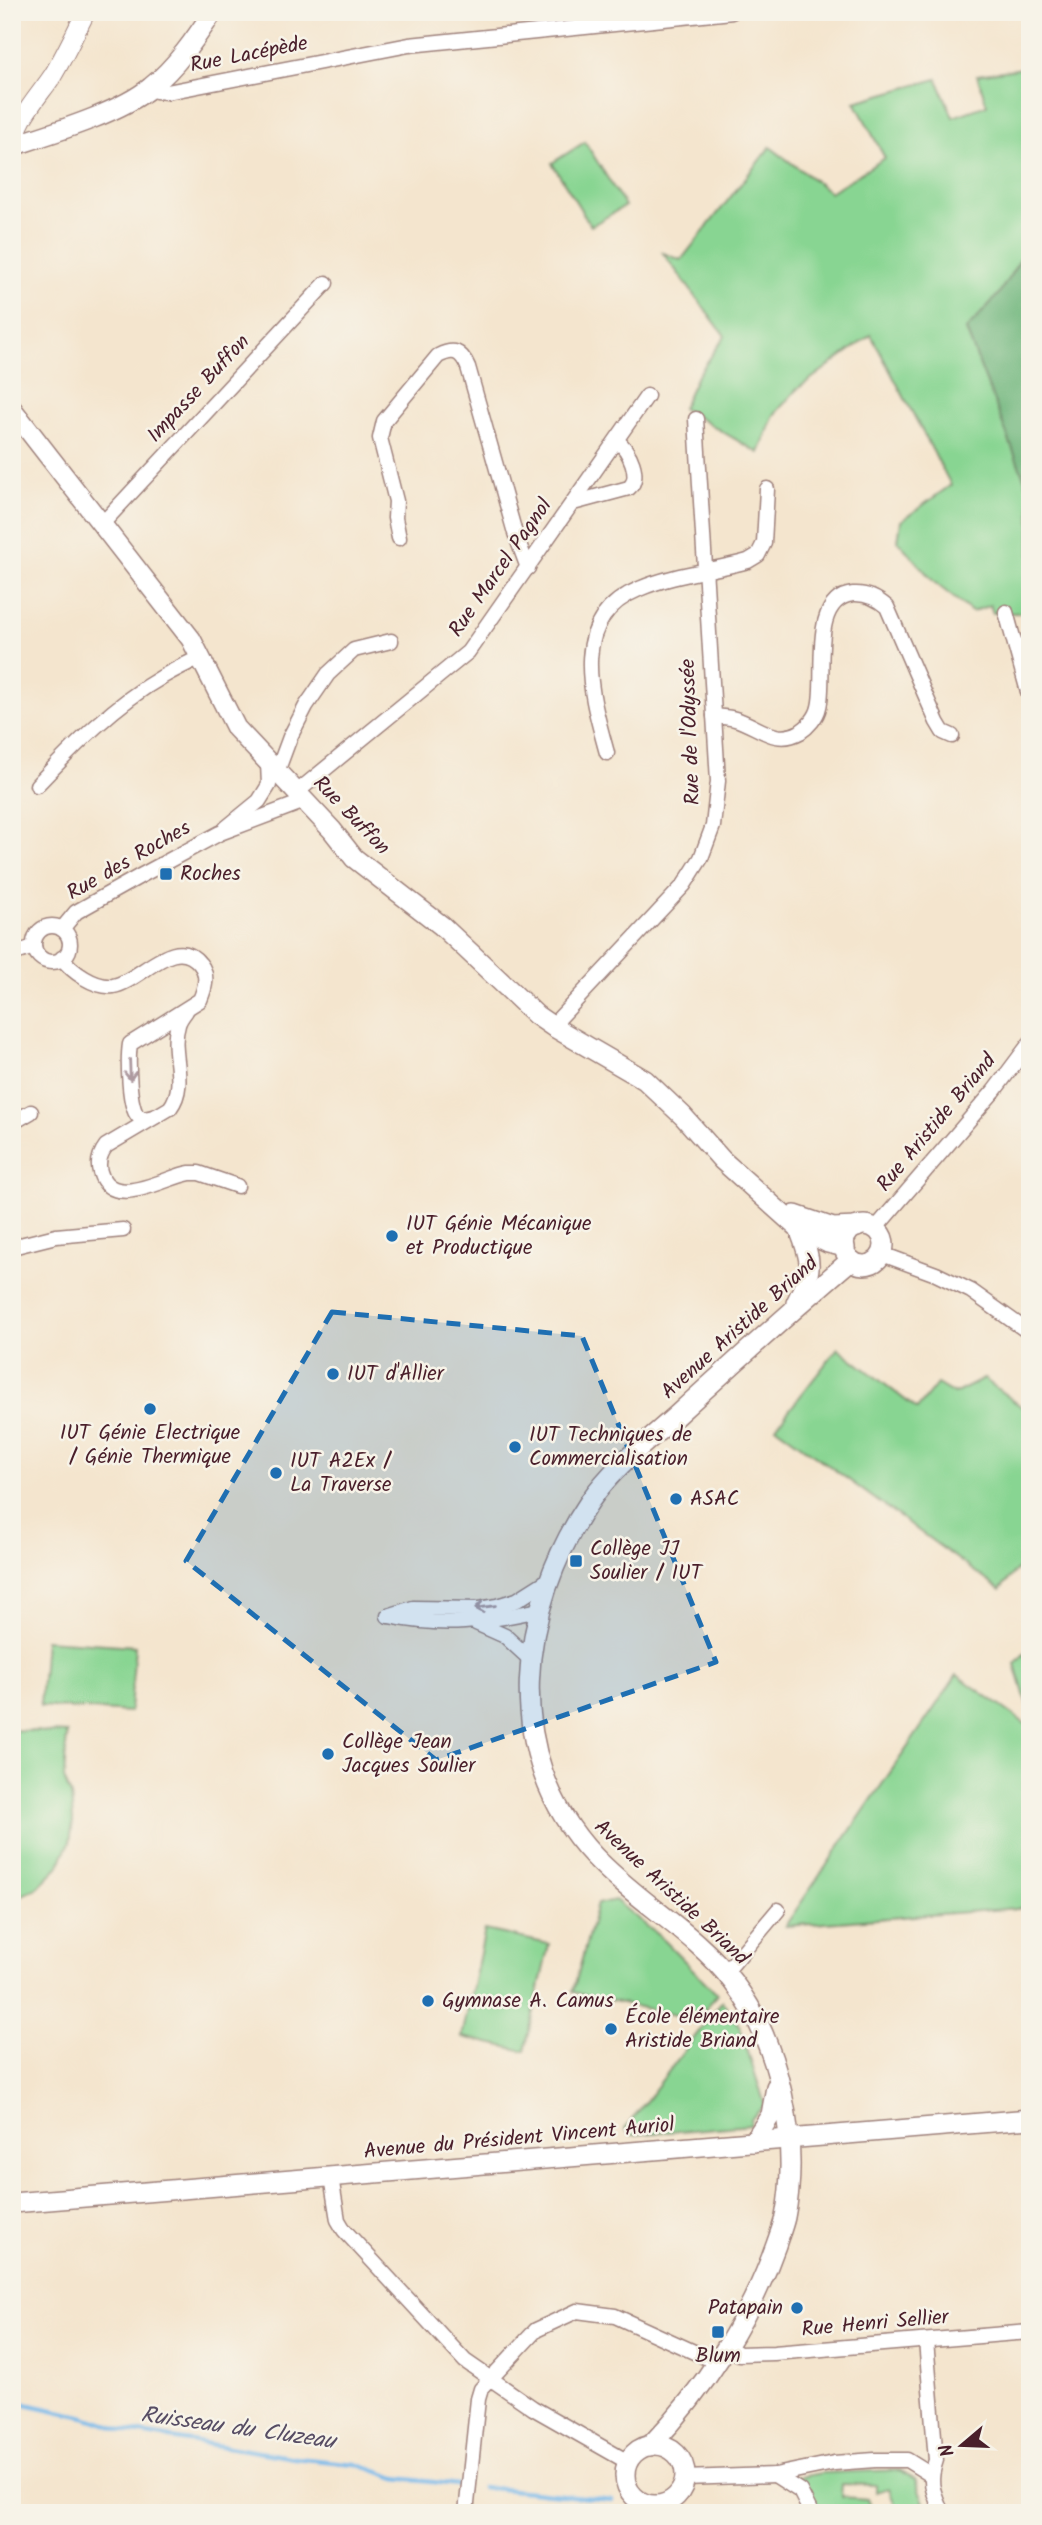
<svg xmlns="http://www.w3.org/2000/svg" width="1042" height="2525" font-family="Kalam,sans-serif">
	<rect width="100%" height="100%" fill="#f7f3e8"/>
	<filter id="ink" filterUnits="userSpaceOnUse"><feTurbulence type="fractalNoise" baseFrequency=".0143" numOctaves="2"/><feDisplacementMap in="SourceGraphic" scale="14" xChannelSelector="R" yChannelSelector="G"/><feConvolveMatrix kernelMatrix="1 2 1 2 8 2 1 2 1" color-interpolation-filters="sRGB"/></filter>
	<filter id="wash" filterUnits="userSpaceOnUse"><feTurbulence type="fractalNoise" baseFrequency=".00686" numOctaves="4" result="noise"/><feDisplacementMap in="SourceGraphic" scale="28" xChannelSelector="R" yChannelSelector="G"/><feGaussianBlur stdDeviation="1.57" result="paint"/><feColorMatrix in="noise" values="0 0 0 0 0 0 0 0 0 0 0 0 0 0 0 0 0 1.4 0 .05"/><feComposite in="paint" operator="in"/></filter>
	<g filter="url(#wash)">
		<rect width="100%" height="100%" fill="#f4e5ce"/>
		<g fill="#88d592" stroke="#697a5e" stroke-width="2">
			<path d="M 1030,67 L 1030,244 L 998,295 L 966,330 L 1030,493 L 1030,613 L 993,613 L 990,605 L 972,612 L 934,582 L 898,541 L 901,521 L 951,485 L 871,335 L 796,390 L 774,415 L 759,453 L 682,408 L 696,378 L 725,336 L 663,253 L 681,260 L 770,147 L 830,192 L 885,158 L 855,102 L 937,79 L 953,117 L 987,105 L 977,75 Z"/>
			<path d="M 585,142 L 625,206 L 591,226 L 552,163 Z"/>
			<path d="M 838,1348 L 917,1409 L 937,1384 L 954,1394 L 984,1379 L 1030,1413 L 1030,1554 L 1000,1590 L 776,1427 Z"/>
			<path d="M 45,1640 L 135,1646 L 130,1712 L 40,1706 Z"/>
			<path d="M 1030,1647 L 1030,1714 L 1015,1664 Z"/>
			<path d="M 957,1675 L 1030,1727 L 1030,1907 L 785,1926 Z"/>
			<path d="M 12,1730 L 67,1733 L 64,1779 L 71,1795 L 73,1821 L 70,1842 L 58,1867 L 37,1888 L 12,1900 Z"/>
			<path d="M 615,1900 L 665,1941 L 717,1994 L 697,2020 L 573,1992 L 597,1904 Z"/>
			<path d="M 485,1930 L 549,1944 L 525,2051 L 462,2037 Z"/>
			<path d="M 722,2001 L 740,2027 L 765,2105 L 751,2119 L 751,2125 L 631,2135 L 625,2129 Z"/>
			<path d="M 900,2470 L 915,2479 L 928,2513 L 897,2513 L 889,2488 L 876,2492 L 876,2485 L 842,2484 L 841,2497 L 868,2499 L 871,2507 L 854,2513 L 826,2513 L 794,2478 L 822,2473 Z"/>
		</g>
		<path fill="#6eb67c" stroke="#5c6a54" stroke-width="2" d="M 1030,244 L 1030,493 L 966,330 L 998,295 Z"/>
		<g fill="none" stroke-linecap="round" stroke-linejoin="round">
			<g stroke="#74b7e9" stroke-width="4.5">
				<path d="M 12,2401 L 85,2417 L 122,2430 L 295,2458 L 356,2464 L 396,2478 L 459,2485"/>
				<path d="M 482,2487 L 612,2500"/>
			</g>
		</g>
	</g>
	<g filter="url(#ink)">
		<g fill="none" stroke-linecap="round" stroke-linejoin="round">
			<g stroke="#9f827c" stroke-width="17">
				<g id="minor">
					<path d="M 151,88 L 156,91 L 167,92 L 409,45 L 732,12"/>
					<path d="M 573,503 L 629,488 C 642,477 629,449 617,441"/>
					<path d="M 102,524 L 326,283"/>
					<path d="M 399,538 L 395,518 L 396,501 L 380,438 L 384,421 L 438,356 C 454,348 461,351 468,367 L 515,533 L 528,568"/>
					<path d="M 1006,612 L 1030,699"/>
					<path d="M 714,716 C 720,717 728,717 735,719 C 757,725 775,746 800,732 C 808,727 817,717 819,707 C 827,677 808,599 853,594 C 867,593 877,598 887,607 L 937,722 L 943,732 L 952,736"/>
					<path d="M 607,753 C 591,695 567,619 639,589 C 674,574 712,571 748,561 L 758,555 L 764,543 L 767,489"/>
					<path d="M 277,772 L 290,737 L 306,706 L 328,674 L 354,650 L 391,641"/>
					<path d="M 37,785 C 74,746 115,704 162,677 C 174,670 188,663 201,657"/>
					<path d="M 297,792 L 468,652 L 647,396"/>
					<path d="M 226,828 L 259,801 L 269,785 L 268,763"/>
					<circle cx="52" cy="944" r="18"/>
					<path d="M 62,929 L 76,912 L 142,875 L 220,833 L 305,801"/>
					<path d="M 12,954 L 34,947"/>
					<path d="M 62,958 C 72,972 95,988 113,986 C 140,982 175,932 200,964 C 209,975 205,988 200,1000 L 130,1044 C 128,1057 128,1111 139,1117 C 145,1120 151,1118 156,1116"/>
					<path d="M 186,1011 C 183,1015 179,1020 178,1025 C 169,1053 189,1083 170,1108 L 106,1146 C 100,1154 97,1162 100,1172 C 112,1212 167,1176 190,1173 L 199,1173 L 237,1186"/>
					<path d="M 552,1026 L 684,885 L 701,858 L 713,826 L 718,781 L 696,419"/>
					<path d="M 12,1123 L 31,1112"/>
					<path d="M 875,1229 L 994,1091 L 1030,1043"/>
					<path d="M 12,1247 L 56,1236 L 123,1230"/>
					<path d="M 882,1254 L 936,1274 L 971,1291 L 1030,1333"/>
					<path d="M 388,1616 L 413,1608 L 479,1609 L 497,1606 L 517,1600 L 547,1581"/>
					<path d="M 389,1616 C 445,1628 484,1622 539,1610"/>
					<path d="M 476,1623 L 505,1636 L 531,1660"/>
					<path d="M 725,1973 L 778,1910"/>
					<path d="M 331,2177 L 338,2220 L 344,2230 L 465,2361 L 533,2408 L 628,2462"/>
					<path d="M 926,2341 L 936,2460 C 928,2483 933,2491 942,2513"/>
					<path d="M 726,2346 L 739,2354 L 774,2353 L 1030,2332"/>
					<path d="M 775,2475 L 800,2491 L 811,2513"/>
					<path d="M 684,2478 L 775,2475 L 834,2463 L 875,2460 L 907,2460 L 931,2475"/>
					<path d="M 466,2513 L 478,2399 L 481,2389 L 536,2330 L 577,2311 L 615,2316 L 716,2362"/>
				</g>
			</g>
			<g stroke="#9f827c" stroke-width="20">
				<path id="tertiary" d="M 14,146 C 17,117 38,98 53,75 C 65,55 75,33 86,12"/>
			</g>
			<g stroke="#9f827c" stroke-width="22">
				<g id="secondary">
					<path d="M 12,146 C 52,133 120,113 151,87 C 176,67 196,38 213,12"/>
					<path d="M 12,409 L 191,639 L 236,728 L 332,830 L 354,858 L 442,926 L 536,1015 L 552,1026 L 645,1080 L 683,1116 L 722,1160 L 799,1229 L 828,1243 L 845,1247"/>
					<path d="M 795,1215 L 833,1228 L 857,1227"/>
					<circle cx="864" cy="1245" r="20"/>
					<path d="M 796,1303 C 813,1269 813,1264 799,1229"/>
					<path d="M 753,2142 L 771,2115 L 776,2087"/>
					<path d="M 12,2203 L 1030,2119"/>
					<circle cx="655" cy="2475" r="30"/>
					<path d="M 650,2446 C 704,2390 750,2319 776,2245 C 779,2236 783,2226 785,2217 C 800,2142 780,2043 733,1982 C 695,1932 637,1902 594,1856 C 499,1755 518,1608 590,1501 C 613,1467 648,1441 678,1414 C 735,1362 792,1310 851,1260"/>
				</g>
			</g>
			<use href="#minor" stroke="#fff" stroke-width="14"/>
			<use href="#tertiary" stroke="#fff" stroke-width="18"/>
			<use href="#secondary" stroke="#fff" stroke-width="19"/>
		</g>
		<defs><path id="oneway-shaft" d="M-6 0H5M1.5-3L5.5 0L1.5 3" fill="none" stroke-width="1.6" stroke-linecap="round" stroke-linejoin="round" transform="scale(1.75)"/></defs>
		<g stroke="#ae9aa0">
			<use href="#oneway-shaft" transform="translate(130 1070) rotate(88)"/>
			<use href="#oneway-shaft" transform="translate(485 1607) rotate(172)"/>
		</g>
	</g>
	<path fill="#1f6fb2" fill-opacity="0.2" stroke="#1f6fb2" stroke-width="5" stroke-dasharray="14 9" stroke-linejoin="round" d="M 332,1312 L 582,1336 L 716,1662 L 436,1760 L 186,1561 Z"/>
	<g fill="#1f6fb2" stroke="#f7f3e8" stroke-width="2.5">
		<rect x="159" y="867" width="14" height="14" rx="3.5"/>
		<circle cx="392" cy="1236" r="7"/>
		<circle cx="333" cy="1374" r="7"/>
		<circle cx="150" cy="1409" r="7"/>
		<circle cx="515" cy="1447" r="7"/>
		<circle cx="276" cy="1473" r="7"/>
		<circle cx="676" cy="1499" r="7"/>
		<rect x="569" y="1554" width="14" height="14" rx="3.5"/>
		<circle cx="328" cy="1754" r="7"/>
		<circle cx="428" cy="2001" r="7"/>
		<circle cx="611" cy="2029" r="7"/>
		<circle cx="797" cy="2308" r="7"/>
		<rect x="711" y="2325" width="14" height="14" rx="3.5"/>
	</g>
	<g text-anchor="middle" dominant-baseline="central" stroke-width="5" stroke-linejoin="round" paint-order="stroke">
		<g font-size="21" fill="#4a1f2b" stroke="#f7f3e8">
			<text transform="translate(249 55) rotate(-11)">Rue Lacépède</text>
			<text transform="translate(199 389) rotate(-47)">Impasse Buffon</text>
			<text transform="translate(501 568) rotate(-55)">Rue Marcel Pagnol</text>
			<text transform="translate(691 732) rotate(-92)">Rue de l'Odyssée</text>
			<text transform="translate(351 816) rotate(46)">Rue Buffon</text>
			<text transform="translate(129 861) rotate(-30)">Rue des Roches</text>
			<text transform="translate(937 1123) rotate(-50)">Rue Aristide Briand</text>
			<text transform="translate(740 1328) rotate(-42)">Avenue Aristide Briand</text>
			<text transform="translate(671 1893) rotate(43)">Avenue Aristide Briand</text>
			<text transform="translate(519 2139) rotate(-5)">Avenue du Président Vincent Auriol</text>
			<text transform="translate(875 2324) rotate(-5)">Rue Henri Sellier</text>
		</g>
		<g font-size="21" fill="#4a1f2b" stroke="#f7f3e8" text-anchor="start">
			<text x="180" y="874">Roches</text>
			<text x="406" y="1224">IUT Génie Mécanique<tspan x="406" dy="24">et Productique</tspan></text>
			<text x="347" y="1374">IUT d'Allier</text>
			<text x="150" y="1433" text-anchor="middle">IUT Génie Electrique<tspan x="150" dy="24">/ Génie Thermique</tspan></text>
			<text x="529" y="1435">IUT Techniques de<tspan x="529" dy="24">Commercialisation</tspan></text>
			<text x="290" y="1461">IUT A2Ex /<tspan x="290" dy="24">La Traverse</tspan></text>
			<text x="690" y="1499">ASAC</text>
			<text x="590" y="1549">Collège JJ<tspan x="590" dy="24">Soulier / IUT</tspan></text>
			<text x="342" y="1742">Collège Jean<tspan x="342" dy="24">Jacques Soulier</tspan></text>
			<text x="442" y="2001">Gymnase A. Camus</text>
			<text x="625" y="2017">École élémentaire<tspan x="625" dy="24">Aristide Briand</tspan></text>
			<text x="783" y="2308" text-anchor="end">Patapain</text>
			<text x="718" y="2356" text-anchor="middle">Blum</text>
		</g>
		<g font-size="23" font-style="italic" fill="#574d64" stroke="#f7f3e8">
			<text transform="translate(238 2429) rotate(8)">Ruisseau du Cluzeau</text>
		</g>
	</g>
	<rect width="1042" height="2525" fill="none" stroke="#f7f3e8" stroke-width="42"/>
	<g transform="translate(962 2445) rotate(251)" stroke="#f7f3e8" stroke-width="5" paint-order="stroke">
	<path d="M0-5L12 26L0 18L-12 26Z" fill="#4a1f2b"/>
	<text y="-10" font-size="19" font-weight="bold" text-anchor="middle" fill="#4a1f2b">N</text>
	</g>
</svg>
